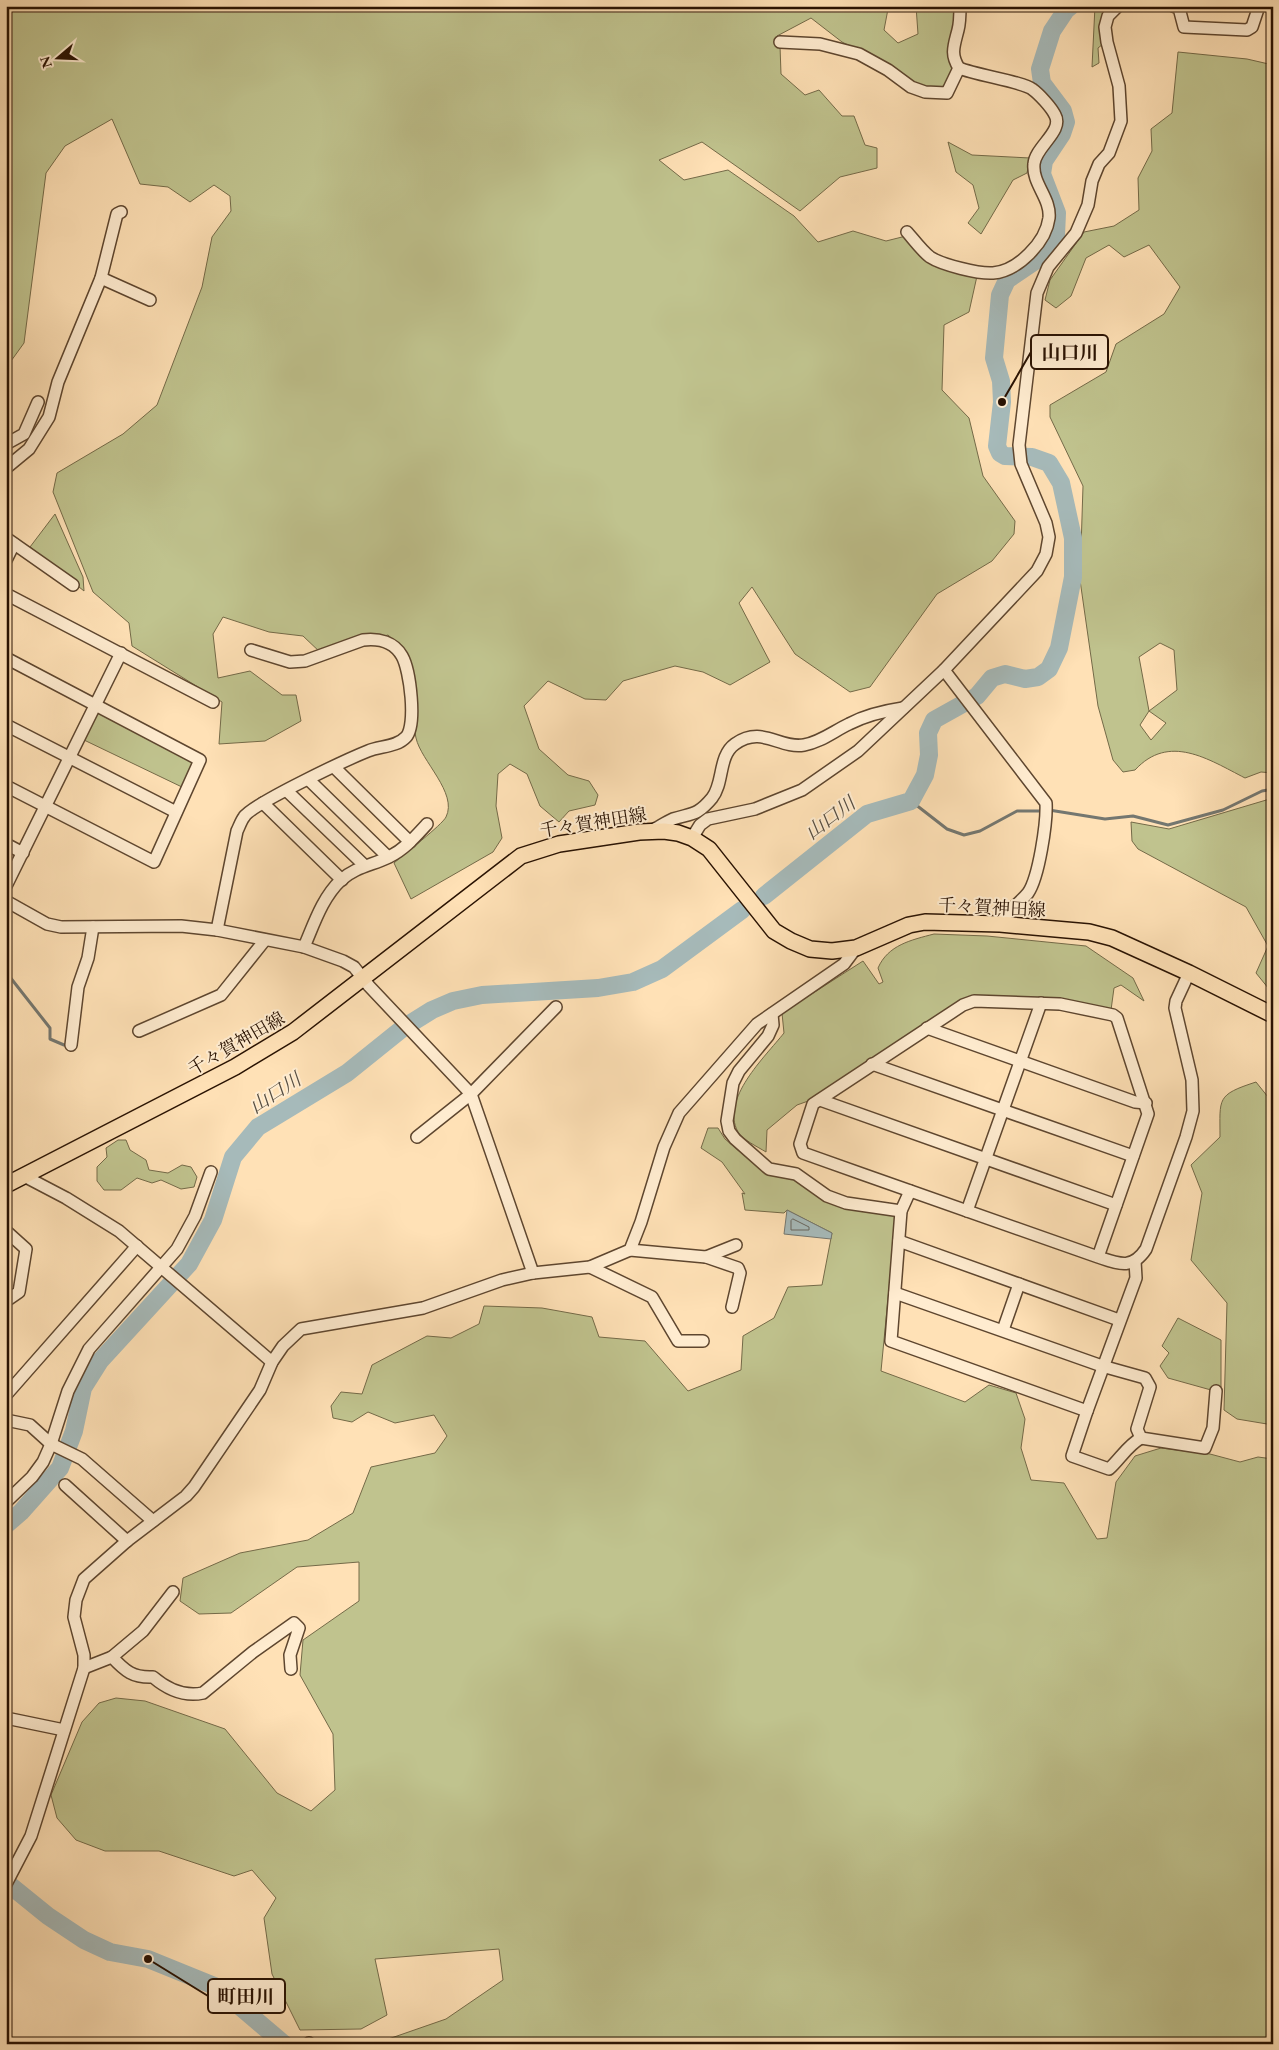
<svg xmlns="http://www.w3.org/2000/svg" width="1279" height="2050" font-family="'EB Garamond','Noto Serif JP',serif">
	<rect width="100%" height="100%" fill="#ffe1b6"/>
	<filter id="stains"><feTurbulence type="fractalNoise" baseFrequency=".004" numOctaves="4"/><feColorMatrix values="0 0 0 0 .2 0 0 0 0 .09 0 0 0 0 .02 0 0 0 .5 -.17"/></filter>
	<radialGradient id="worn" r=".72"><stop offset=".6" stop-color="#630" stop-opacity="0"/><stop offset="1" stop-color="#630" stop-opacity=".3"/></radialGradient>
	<g fill="#c0c38e" stroke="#746a48" fill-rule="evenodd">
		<path d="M 6,6 L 895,6 L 888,9 L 884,30 L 898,43 L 918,34 L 916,6 L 957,6 L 957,22 L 948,49 L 954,68 L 946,90 L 920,88 L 890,66 L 842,42 L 811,18 L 777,36 L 780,46 L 781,74 L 805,95 L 819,90 L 842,116 L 854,116 L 865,145 L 877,148 L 877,168 L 840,177 L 800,211 L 702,142 L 659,160 L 684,180 L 728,170 L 794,216 L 818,242 L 853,231 L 886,241 L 906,236 L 938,267 L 977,276 L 969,312 L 944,325 L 942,390 L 969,418 L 983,476 L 1015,521 L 1014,534 L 992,561 L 937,594 L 870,687 L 850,692 L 795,654 L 752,587 L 739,603 L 770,662 L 730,685 L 703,672 L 675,666 L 623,681 L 606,700 L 585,699 L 548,681 L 524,706 L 539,749 L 568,775 L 589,781 L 598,795 L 595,805 L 569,811 L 559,822 L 540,806 L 527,774 L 510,764 L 498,774 L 496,806 L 502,838 L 493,852 L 411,899 L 394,863 C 403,855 442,825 446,817 C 458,793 421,761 416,738 C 407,699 424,664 388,635 L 322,654 L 303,636 L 269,632 L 223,617 L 213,634 L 218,678 L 250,671 L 282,695 L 296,695 L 301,721 L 265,741 L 219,744 L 222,702 L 132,646 L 129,623 L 93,592 L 53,492 L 57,473 L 123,434 L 157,405 L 202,287 L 212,237 L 231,211 L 230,196 L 214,185 L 190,202 L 168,187 L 140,184 L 112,119 L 65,146 L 46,173 L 24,343 L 6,368 Z"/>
		<path d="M 1095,6 L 1110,6 L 1102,21 L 1103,44 L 1098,48 L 1099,63 L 1092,67 Z"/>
		<path d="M 1178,52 L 1247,59 L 1273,65 L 1273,773 L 1261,772 L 1245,778 C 1208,759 1169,733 1135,770 L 1123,772 L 1113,760 L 1098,706 L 1080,580 L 1083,486 L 1050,417 L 1050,405 L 1106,372 L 1116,344 L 1164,314 L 1180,287 L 1149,245 L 1124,257 L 1109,245 L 1086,258 L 1071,296 L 1056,308 L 1045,300 L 1050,280 L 1084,232 L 1114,226 L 1139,210 L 1138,178 L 1152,151 L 1151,129 L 1172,113 ZM 1160,643 L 1174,650 L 1177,690 L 1149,711 L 1139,657 ZM 1149,711 L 1166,723 L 1151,740 L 1140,725 Z"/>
		<path d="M 948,142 L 972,155 L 1030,158 L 1027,173 L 1013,180 L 981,234 L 968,223 L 979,208 L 973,185 L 956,172 Z"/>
		<path d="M 55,514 L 83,577 L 84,591 L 30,547 Z"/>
		<path d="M 101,710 L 195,760 L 184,788 L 84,740 L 97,712 Z"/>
		<path d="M 1273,798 L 1273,994 L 1256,973 L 1268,946 L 1246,907 L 1138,849 L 1132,841 L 1131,822 L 1169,829 Z"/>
		<path d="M 934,934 L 987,936 L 1086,946 L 1133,978 L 1144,1001 L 1121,985 L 1114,988 L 1111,1010 L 970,998 L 811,1100 L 797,1105 L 767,1130 L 766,1152 C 758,1147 743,1140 738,1132 C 720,1099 765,1057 784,1033 L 782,1013 L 863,961 L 879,984 L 883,982 L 878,968 C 888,945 911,940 934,934 Z"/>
		<path d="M 1256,1082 L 1268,1097 L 1273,1097 L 1273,1425 L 1237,1419 L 1224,1410 L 1227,1303 L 1191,1260 L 1202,1193 L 1191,1165 L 1220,1137 C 1220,1098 1216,1095 1256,1082 Z"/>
		<path d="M 708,1128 L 718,1128 L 725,1139 L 766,1174 L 795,1180 L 820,1198 L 844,1207 L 896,1216 L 881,1371 L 965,1402 L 989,1385 L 1016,1393 L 1025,1419 L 1021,1448 L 1031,1480 L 1064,1483 L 1097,1539 L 1107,1538 L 1116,1482 L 1135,1456 L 1161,1448 L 1210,1454 L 1240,1462 L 1258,1457 L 1273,1459 L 1273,2044 L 374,2044 L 446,2019 L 503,1980 L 499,1949 L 375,1959 L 387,2015 L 361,2029 L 300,2030 L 272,1974 L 264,1918 L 276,1898 L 252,1870 L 234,1876 L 159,1851 L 105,1851 L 76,1840 L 57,1818 L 51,1795 L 82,1722 L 99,1703 L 116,1698 L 145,1701 L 225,1729 L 277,1793 L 311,1811 L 335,1790 L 333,1734 L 300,1675 L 303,1640 L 359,1601 L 359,1562 L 297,1567 L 231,1613 L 199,1614 L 180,1601 L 183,1578 L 240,1553 L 308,1540 L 353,1513 L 371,1467 L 435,1453 L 447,1436 L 434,1415 L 395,1423 L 368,1412 L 352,1422 L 333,1418 L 331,1406 L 341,1392 L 362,1394 L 372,1365 L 427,1336 L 451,1338 L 479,1324 L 484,1306 L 542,1308 L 592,1317 L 599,1337 L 645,1341 L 688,1391 L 741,1370 L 743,1336 L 774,1318 L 788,1287 L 822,1285 L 832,1233 L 787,1210 L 784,1213 L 745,1210 L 742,1193 L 745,1194 L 722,1162 L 701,1148 Z"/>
		<path d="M 118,1140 L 126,1140 L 130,1150 L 146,1160 L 149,1170 L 168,1173 L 182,1165 L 191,1167 L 197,1177 L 194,1187 L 181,1189 L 161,1180 L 152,1183 L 137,1178 L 121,1190 L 104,1190 L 97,1181 L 97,1167 L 107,1157 L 106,1148 Z"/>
		<path d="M 1178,1318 L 1221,1340 L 1221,1387 L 1211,1390 L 1168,1378 L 1160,1366 L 1169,1353 L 1162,1346 Z"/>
	</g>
	<path fill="#a6baba" stroke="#747770" d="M 787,1210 L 832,1233 L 831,1239 L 784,1234 Z"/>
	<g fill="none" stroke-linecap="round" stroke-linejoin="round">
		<path stroke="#68665e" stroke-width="1" d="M 793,1219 L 809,1227 L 809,1230 L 791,1230 L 791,1221 Z"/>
		<g stroke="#747770" stroke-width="3">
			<path d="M 911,801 L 947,829 L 964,835 L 980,831 L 1017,811 L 1043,811"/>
			<path d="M 1049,810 L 1105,819 L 1133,816 L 1168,825 L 1223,810 L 1262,791 L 1273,789"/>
			<path d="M 6,972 L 50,1028 L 50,1039 L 64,1045"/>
		</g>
		<g stroke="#a6baba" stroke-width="18">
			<path d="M 764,896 L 867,814 L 911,801 L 925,775 L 929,755 L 928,733 L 934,720 L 977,696 L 992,678 L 1005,674 L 1025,679 L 1038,677 L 1049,669 L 1059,648 L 1073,577 L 1073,538 L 1061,483 L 1049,463 L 1032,457 L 1005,456 L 1000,453 L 997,446 L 1002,402 L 1001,381 L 994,358 L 1000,295 L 1007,280 L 1038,259 L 1056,235 L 1057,213 L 1042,174 L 1044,161 L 1062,134 L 1066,122 L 1063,111 L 1042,83 L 1040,69 L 1052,31 L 1066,10 L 1071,6"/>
			<path d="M 6,1525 L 21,1512 L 60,1468 L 74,1431 L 83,1388 L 100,1361 L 189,1264 L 213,1220 L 233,1157 L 258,1127 L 347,1073 L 403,1028 L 432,1010 L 453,1001 L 482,995 L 598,988 L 633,982 L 662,969 L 742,910"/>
			<path d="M 6,1882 L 48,1916 L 84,1940 L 110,1952 L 148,1959 L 217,1987 L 284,2044"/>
		</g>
		<g stroke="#5e462f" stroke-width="14">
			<g id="minor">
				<path d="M 1173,6 L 1179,8 L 1184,27 L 1247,30 L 1252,27 L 1259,6"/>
				<path d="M 1272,6 L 1273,8"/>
				<path d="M 780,42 L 820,44 L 859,54 L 888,70 L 911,87 L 925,92 L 947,93 L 959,68"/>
				<path d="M 907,232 C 914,240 922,251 930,257 C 942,265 979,274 993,273 C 1018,271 1046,242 1049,218 C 1051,198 1032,184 1034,164 C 1035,147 1064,131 1055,115 C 1051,107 1039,94 1032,89 C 1023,82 976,75 959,68 C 950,54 954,46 958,30 C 960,23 960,14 960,6"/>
				<path d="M 101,278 L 150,300"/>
				<path d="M 6,444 L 24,434 L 38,402"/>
				<path d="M 6,468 L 29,449 L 49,417 L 58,382 L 101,278 L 117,214 L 121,212"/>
				<path d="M 6,538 L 73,585"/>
				<path d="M 6,560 L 14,544"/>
				<path d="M 6,594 L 213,702"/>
				<path d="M 6,658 L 200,760 L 154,862 L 6,786"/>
				<path d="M 944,670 L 1046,803 C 1047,822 1039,877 1028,893 C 1019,904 1007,911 1000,924"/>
				<path d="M 6,725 L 176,812"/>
				<path d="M 334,767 L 410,842"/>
				<path d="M 309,780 L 388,857"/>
				<path d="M 287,791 L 364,865"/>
				<path d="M 263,803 L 342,880"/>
				<path d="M 653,830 C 659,827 666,822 673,819 C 692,813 697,816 712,798 C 724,783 718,756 735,744 C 762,725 779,749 804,745 C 821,742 834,731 849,724 C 866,715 883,711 903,708"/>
				<path d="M 692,838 L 700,825 L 708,819 L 755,809 L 802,790 L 858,751 L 944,670 L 1037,571 L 1046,554 L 1049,537 L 1046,523 L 1021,464 L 1019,445 L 1037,293 L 1048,267 L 1076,233 L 1088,205 L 1092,181 L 1099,164 L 1109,153 L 1121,121 L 1119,86 L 1107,42 L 1105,27 L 1108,16 L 1118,6"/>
				<path d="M 6,844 L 23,853"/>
				<path d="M 6,886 L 121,653"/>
				<path d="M 6,901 L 47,924 L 61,927 L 181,926 L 217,930 L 304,947 L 343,961 L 354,967 L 369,986 L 471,1094 L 533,1273"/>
				<path d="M 217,930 L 237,831 C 239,827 241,821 244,817 C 252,804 348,759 368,751 C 380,746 397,747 406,737 C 417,725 410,670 402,656 C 394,642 379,638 363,640 L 305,661 L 290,662 L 251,650"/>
				<path d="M 304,947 C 314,924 322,898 341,880 C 355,867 373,865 389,857 C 405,849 415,837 427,824"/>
				<path d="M 772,1014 L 773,1025 L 768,1036 L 739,1071 L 733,1083 L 727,1121 L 729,1131 L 735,1139 L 769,1169 L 796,1174 L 827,1196 L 846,1203 L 901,1211"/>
				<path d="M 927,1028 L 1135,1102 L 1146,1103"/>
				<path d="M 139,1031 L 221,995 L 265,940"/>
				<path d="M 71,1045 L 78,987 L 88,958 L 93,927"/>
				<path d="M 872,1064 L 1133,1156"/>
				<path d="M 820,1100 L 1116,1205"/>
				<path d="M 417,1137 L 471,1094 L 556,1007"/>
				<path d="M 24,1176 L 66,1198 L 119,1231 L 272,1362"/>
				<path d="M 910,1191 L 901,1211 L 891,1341 L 1087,1411 L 1136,1278 L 1135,1261"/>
				<path d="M 967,1211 L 1041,1003"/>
				<path d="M 6,1231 L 26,1249 L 19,1292 L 6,1301"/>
				<path d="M 899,1241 L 1119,1320"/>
				<path d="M 630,1250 L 706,1257 L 738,1268 L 740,1273 L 732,1307"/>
				<path d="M 706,1257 L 736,1245"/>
				<path d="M 1098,1257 L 1148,1114 L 1117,1018 L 1113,1015 L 1060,1004 L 974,1001 L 963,1005 L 813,1104 L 800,1144 L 803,1153 C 901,1188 999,1222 1098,1257 C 1119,1264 1132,1270 1146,1249 L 1186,1137 L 1193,1111 L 1192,1080 L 1175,1008 L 1176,1001 L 1189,973"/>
				<path d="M 590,1267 L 652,1297 L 678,1341 L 703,1341"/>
				<path d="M 895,1293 L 1102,1366 L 1145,1378 L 1150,1387 L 1137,1429 L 1141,1438 L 1205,1448 L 1213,1428 L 1216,1391"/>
				<path d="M 1003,1330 L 1019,1284"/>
				<path d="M 6,1395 L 137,1246"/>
				<path d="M 1087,1411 L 1072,1456 L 1109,1469 C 1120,1459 1128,1445 1141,1438"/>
				<path d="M 6,1420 L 30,1425 L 51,1444 L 82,1459 L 153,1521"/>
				<path d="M 65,1485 L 127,1541"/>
				<path d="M 6,1502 L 32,1477 L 43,1462 L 51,1444 L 68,1391 L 89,1349 L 177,1249 L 195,1216 L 211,1172"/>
				<path d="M 112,1657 L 143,1631 L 173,1592"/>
				<path d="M 84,1668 L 112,1657 C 125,1671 133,1678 153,1677 C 167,1689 184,1697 203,1693 L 253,1652 L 294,1623 L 299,1628 L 290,1655 L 291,1669"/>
				<path d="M 6,1718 L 64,1730"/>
				<path d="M 6,1884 L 31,1836 L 84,1668 L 84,1655 L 74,1617 L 76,1600 L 84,1579 L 127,1541 L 186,1496 L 194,1487 L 260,1390 L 272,1362 L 283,1346 L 301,1329 L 423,1308 L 502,1280 L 533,1273 L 590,1267 L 630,1250 L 641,1222 L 664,1147 L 679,1113 L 757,1024 L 844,964 L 856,948"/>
				<path d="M 309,2043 L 309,2044"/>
			</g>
		</g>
		<g stroke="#291202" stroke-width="18">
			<path id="major" d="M 6,1185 L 235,1067 L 293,1032 L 521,856 L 559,844 L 639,832 L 664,831 L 678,833 L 692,838 L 709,849 L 774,931 L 791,941 L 810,949 L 832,951 L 856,948 L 909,925 L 925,922 L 1000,924 L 1089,932 L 1112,938 L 1189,973 L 1273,1015"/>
		</g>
		<use href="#minor" stroke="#ffecd0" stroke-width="11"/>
		<use href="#major" stroke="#ffe1b6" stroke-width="15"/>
	</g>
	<g text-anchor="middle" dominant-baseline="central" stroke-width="4" stroke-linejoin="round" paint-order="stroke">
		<g font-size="18" fill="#291202" stroke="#ffecd0">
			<text transform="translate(593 822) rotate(-9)">千々賀神田線</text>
			<text transform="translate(992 907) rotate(3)">千々賀神田線</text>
			<text transform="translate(236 1043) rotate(-30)">千々賀神田線</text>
		</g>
		<g font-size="19" font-style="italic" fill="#554d42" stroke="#ffecd0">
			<text transform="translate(830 818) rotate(-37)">山口川</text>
			<text transform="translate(275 1093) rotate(-33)">山口川</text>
		</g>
	</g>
	<path fill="none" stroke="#291202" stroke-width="2" d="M1002 402L1031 352M148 1959L208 1996"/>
	<g fill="#291202" stroke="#ffecd0" stroke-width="2">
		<circle cx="1002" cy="402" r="5"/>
		<circle cx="148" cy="1959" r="5"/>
	</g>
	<g fill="#ffecd0" stroke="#291202" stroke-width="2">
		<rect x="1031" y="335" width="77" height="34" rx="5"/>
		<rect x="208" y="1979" width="77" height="34" rx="5"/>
	</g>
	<g font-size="19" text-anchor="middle" font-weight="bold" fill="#291202">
		<text x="1070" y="359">山口川</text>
		<text x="246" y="2003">町田川</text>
	</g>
	<rect width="1279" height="2050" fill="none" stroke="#ffe1b6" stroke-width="25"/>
	<rect x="8" y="8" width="1264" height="2035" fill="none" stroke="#291202" stroke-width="2.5"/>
	<rect x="12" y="12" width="1254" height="2025" fill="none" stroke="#291202"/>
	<g transform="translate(58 58) rotate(251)" stroke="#ffecd0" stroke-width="4" paint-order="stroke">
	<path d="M0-4L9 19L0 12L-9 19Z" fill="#291202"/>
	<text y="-8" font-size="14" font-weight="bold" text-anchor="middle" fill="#291202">N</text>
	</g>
	<rect width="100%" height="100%" filter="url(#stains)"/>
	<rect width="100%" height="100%" fill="url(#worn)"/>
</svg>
